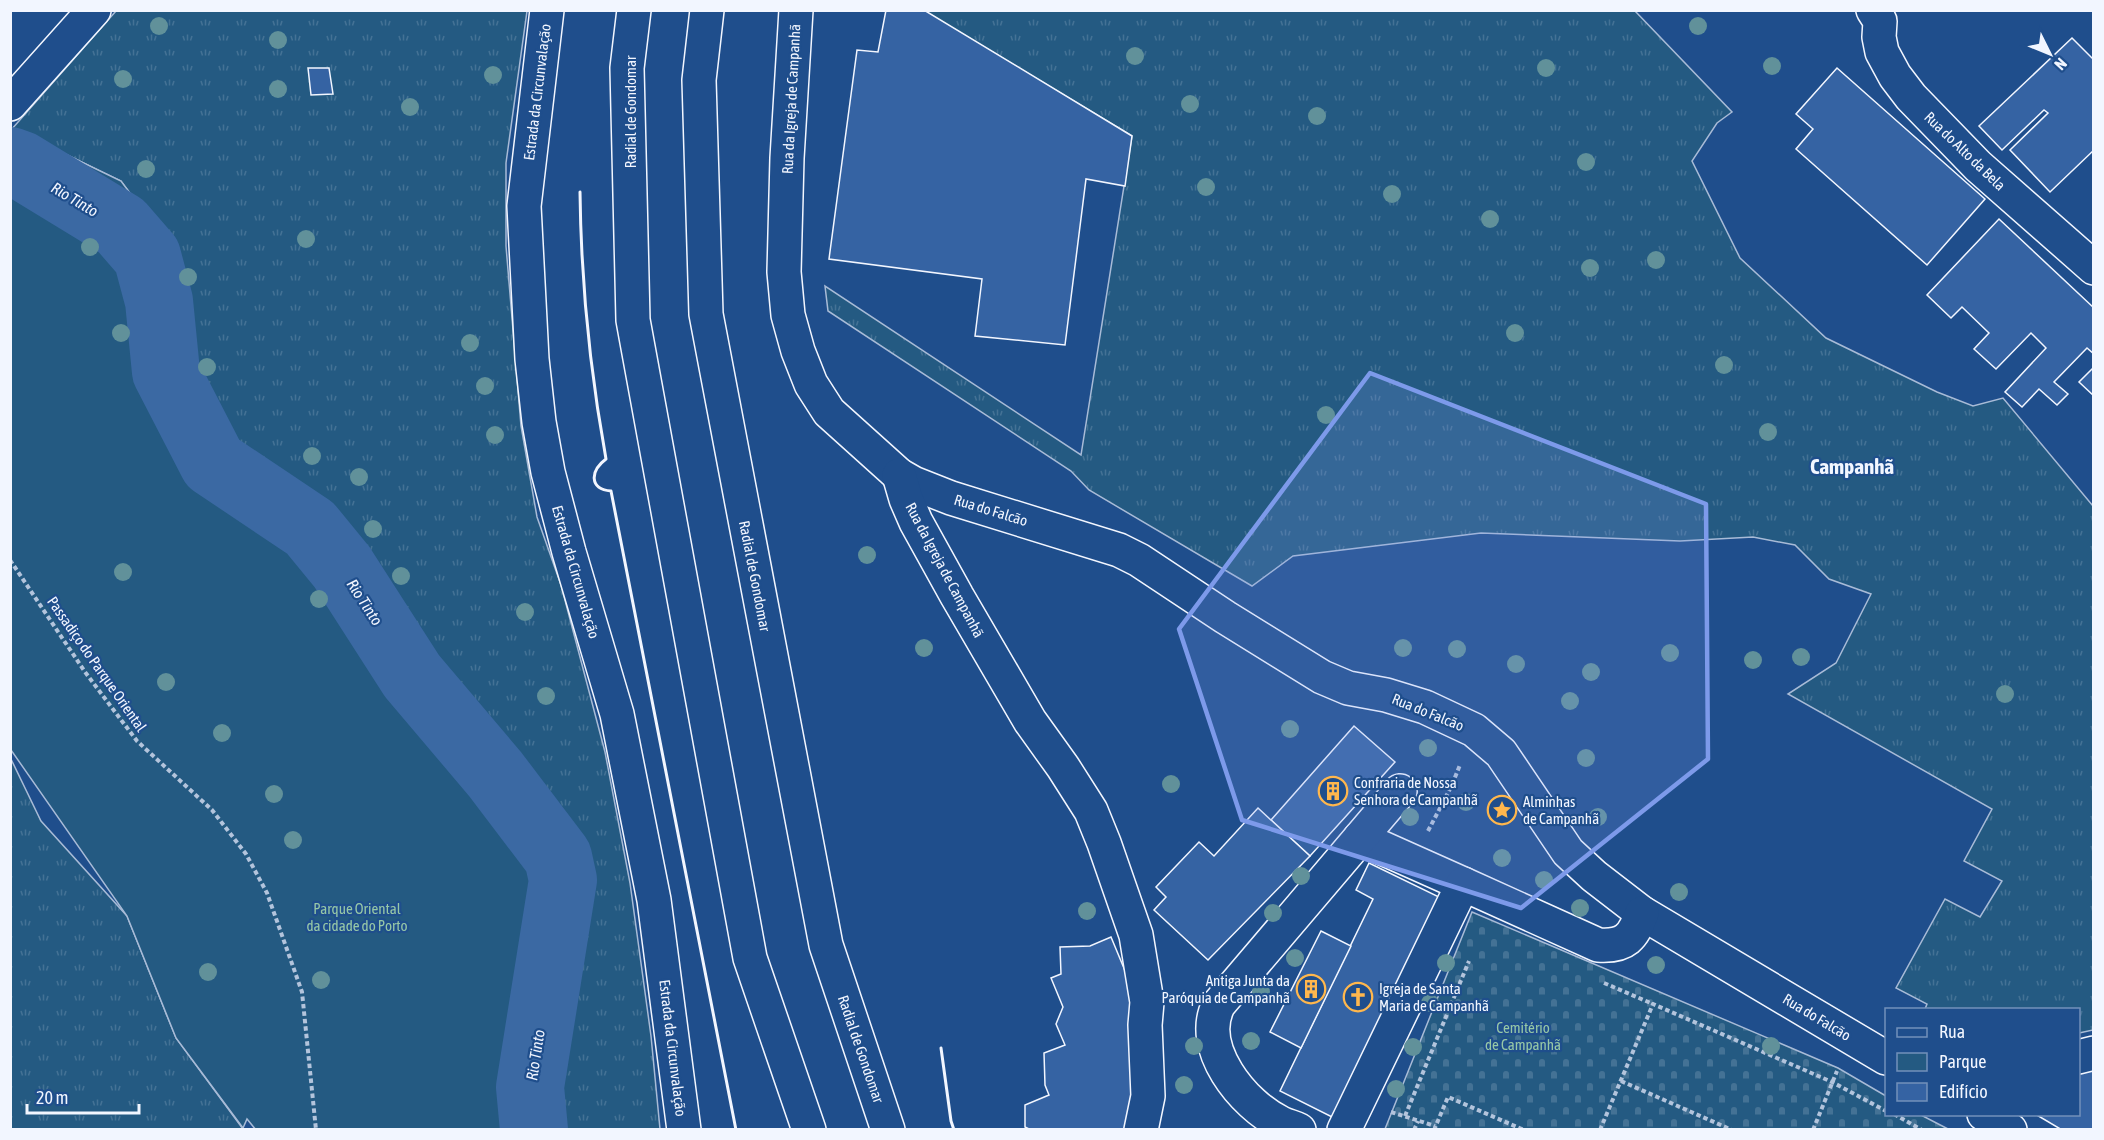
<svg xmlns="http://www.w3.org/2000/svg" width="2104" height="1140" font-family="'Asap Condensed',sans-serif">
	<defs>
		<pattern id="grass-tufts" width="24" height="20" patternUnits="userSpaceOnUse" patternTransform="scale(1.5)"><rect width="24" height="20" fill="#245a82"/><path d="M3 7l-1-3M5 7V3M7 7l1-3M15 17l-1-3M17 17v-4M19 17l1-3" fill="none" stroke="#447295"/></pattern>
		<pattern id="cemetery-stones" width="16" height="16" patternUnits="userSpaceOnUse" patternTransform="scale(1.5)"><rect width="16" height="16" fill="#245a82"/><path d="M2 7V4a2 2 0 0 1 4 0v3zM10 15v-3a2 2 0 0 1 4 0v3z" fill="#447295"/></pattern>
	</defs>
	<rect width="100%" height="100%" fill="#1f4e8c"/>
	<g fill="url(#grass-tufts)" stroke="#a8bbd7" stroke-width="1.5">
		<path d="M 116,11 L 527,11 L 506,163 L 506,246 L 521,426 L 537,517 L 561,585 L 605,752 L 630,883 L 651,1036 L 660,1129 L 559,1129 L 553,1091 L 428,665 L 334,518 L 238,453 L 193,352 L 182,263 L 121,181 L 36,140 L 11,133 L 11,130 Z"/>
		<path d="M 924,11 L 1635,11 L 1732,112 L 1717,123 L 1692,161 L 1740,258 L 1826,338 L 1937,392 L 1973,406 L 2003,398 L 2093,506 L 2093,1030 L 2079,1033 L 2078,1010 L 1925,1009 L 1927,1004 L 1896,988 L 1945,899 L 1980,917 L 2002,881 L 1964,861 L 1992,809 L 1788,694 L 1836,663 L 1871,594 L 1829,579 L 1795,545 L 1753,537 L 1680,541 L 1481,533 L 1293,556 L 1252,586 L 1089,490 L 1071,471 L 828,311 L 825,286 L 1081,455 L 1132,136 Z"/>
		<path d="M 10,757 L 41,821 L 127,916 L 176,1038 L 243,1129 L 11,1129 Z"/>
	</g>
	<path fill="url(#cemetery-stones)" stroke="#a8bbd7" stroke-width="1.5" d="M 1472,912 L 1838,1068 L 1886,1096 L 1886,1114 L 1921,1115 L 1948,1129 L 1385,1129 Z"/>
	<path fill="#245a82" stroke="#a8bbd7" stroke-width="1.5" d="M 10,133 L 36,140 L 121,181 L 182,263 L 193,352 L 238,453 L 334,518 L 428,665 L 585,859 L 553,1091 L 559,1129 L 256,1130 L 247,1119 L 243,1128 L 176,1038 L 127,916 L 11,750 Z"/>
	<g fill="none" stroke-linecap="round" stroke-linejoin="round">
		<path stroke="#3b69a3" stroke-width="68" d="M 10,161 L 21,165 L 121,226 L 147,256 L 159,301 L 166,372 L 213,463 L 310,528 L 342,567 L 412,676 L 495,774 L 558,857 L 563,880 L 530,1087 L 534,1130"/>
	</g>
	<g fill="#3563a3" stroke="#f2f6ff" stroke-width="1.5">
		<path d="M 886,10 L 924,10 L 1132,136 L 1125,186 L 1086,179 L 1065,345 L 975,336 L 982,279 L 829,259 L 857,50 L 878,52 Z"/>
		<path d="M 2072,38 L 2094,60 L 2094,150 L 2050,192 L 2010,150 L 2048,113 L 2044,110 L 2002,150 L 1979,126 Z"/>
		<path d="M 308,68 L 329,68 L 333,94 L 311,95 Z"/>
		<path d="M 1837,68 L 1985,199 L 1927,265 L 1796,149 L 1813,129 L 1796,114 Z"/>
		<path d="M 1999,219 L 2094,308 L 2094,354 L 2087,348 L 2054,382 L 2068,394 L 2057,405 L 2039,389 L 2022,407 L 2005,392 L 2046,348 L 2031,333 L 1996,369 L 1974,349 L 1989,333 L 1962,307 L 1951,318 L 1927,295 Z"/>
		<path d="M 2094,367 L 2094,396 L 2079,382 Z"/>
		<path d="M 1354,726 L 1395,762 L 1310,856 L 1271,820 Z"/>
		<path d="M 1258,808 L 1310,856 L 1208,960 L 1154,910 L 1166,897 L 1156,887 L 1199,842 L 1214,856 Z"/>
		<path d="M 1369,863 L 1439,897 L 1332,1117 L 1280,1091 L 1373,899 L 1356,890 Z"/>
		<path d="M 1321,931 L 1351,946 L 1301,1048 L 1270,1032 Z"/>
		<path d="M 1111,937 L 1138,1002 L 1131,1130 L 1031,1130 L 1025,1127 L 1025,1105 L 1049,1095 L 1045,1085 L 1044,1053 L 1065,1045 L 1056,1024 L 1063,1007 L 1051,978 L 1061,974 L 1060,947 L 1090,946 Z"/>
		<path d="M 2078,1041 L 2094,1049 L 2094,1130 L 2062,1130 L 2035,1114 L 2078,1114 Z"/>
	</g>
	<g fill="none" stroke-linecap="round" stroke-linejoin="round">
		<g stroke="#f2f6ff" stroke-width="36">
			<g id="minor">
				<path d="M 796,10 L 787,158 L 784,272 L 788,315 L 798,351 L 811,384 L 829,412 L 899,475 L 913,483 L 951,498 L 1119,550 L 1139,560 L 1225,617 L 1322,677 L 1348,688 L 1386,695 L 1425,707 L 1474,730 L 1501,753 L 1568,852 L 1594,876 L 1642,913 L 1886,1058"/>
				<path d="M 1873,10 L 1880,21 L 1879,37 L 1882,52 L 1895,76 L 1911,97 L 1978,166 L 2094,268"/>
				<path d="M 10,104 L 94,10"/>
				<path d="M 899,475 L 906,499 L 916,522 L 957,596 L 1030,721 L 1063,767 L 1091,811 L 1104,843 L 1136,935 L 1147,1002 L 1145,1025 L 1148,1096 L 1141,1130"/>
				<path d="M 1360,838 L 1463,884"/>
				<path d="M 2078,1057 L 2094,1053"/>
				<path d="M 1984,1114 L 2010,1130"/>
				<path d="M 1299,1130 C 1293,1127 1287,1126 1281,1123 C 1243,1105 1196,1047 1219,1004 L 1400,791"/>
				<path d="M 1344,1130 L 1463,884 L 1598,945 C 1626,947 1633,937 1642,913"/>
			</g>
		</g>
		<g stroke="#f2f6ff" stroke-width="36">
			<path id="major" d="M 547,10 L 524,206 L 532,359 L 539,422 L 548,472 L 569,552 L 617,714 L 654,900 L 684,1130"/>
		</g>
		<g stroke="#f2f6ff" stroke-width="36">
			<g id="highway">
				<path d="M 634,10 L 627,68 L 633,320 L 750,958 L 809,1130"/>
				<path d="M 707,10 L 699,80 L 706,314 L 826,945 L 888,1130"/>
			</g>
		</g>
		<g stroke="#b3c4dc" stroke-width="4" stroke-dasharray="4.5 3" stroke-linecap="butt">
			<path d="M 10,560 L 85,672 L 137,741 L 212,810 L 246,854 L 267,893 L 302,992 L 316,1130"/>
			<path d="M 1428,831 L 1451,787 L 1460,765"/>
			<path d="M 1604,983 L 1653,1004"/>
			<path d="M 1621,1081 L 1732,1130"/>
			<path d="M 1391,1112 L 1435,1126"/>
			<path d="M 1894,1114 L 1922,1130"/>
			<path d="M 1405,1116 L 1469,961"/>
			<path d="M 1414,1130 L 1418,1121"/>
			<path d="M 1434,1130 L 1448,1097 L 1524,1130"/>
			<path d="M 1600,1130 L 1653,1004 L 1832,1082 L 1886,1111"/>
			<path d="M 1813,1130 L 1837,1071"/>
		</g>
		<use href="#minor" stroke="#1f4e8c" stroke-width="33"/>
		<use href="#major" stroke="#1f4e8c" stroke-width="33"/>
		<use href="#highway" stroke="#1f4e8c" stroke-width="33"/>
		<g stroke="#f2f6ff" stroke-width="3">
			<path d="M 580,192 C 581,282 590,371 606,459 C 590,471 589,489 611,491 L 736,1130"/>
			<path d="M 941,1048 L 951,1121 L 954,1130"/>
		</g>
	</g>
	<g fill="#61919a">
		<circle cx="159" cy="26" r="9"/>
		<circle cx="1698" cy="26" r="9"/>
		<circle cx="278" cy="40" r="9"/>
		<circle cx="1135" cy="56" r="9"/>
		<circle cx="1772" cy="66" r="9"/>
		<circle cx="1546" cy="68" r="9"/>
		<circle cx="493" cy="75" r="9"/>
		<circle cx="123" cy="79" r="9"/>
		<circle cx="278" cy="89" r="9"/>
		<circle cx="1190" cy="104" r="9"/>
		<circle cx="410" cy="107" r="9"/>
		<circle cx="1317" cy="116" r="9"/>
		<circle cx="1586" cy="162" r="9"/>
		<circle cx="146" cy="169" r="9"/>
		<circle cx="1206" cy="187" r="9"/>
		<circle cx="1392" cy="194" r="9"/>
		<circle cx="1490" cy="219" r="9"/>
		<circle cx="306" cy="239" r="9"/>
		<circle cx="90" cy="247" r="9"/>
		<circle cx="1656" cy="260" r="9"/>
		<circle cx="1590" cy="268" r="9"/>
		<circle cx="188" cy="277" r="9"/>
		<circle cx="121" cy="333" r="9"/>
		<circle cx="1515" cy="333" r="9"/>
		<circle cx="470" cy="343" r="9"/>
		<circle cx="1724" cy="365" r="9"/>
		<circle cx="207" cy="367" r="9"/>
		<circle cx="485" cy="386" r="9"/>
		<circle cx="1326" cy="415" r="9"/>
		<circle cx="1768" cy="432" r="9"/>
		<circle cx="495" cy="435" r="9"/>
		<circle cx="312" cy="456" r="9"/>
		<circle cx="359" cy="477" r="9"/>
		<circle cx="373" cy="529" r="9"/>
		<circle cx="867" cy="555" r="9"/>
		<circle cx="123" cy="572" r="9"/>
		<circle cx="401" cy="576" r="9"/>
		<circle cx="319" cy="599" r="9"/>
		<circle cx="525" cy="612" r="9"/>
		<circle cx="924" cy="648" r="9"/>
		<circle cx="1403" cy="648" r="9"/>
		<circle cx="1457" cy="649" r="9"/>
		<circle cx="1670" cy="653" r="9"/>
		<circle cx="1801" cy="657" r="9"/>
		<circle cx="1753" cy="660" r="9"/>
		<circle cx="1516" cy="664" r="9"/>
		<circle cx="1591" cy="672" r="9"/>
		<circle cx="166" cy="682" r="9"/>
		<circle cx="2005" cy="694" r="9"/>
		<circle cx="546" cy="696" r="9"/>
		<circle cx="1570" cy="701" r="9"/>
		<circle cx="1290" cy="729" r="9"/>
		<circle cx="222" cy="733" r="9"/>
		<circle cx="1428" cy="748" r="9"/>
		<circle cx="1586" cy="758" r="9"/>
		<circle cx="1171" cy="784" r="9"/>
		<circle cx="274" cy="794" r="9"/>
		<circle cx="1466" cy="802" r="9"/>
		<circle cx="1410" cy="817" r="9"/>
		<circle cx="1598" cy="817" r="9"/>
		<circle cx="293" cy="840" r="9"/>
		<circle cx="1502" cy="858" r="9"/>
		<circle cx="1301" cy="876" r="9"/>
		<circle cx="1544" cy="880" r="9"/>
		<circle cx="1679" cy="892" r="9"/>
		<circle cx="1580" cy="908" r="9"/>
		<circle cx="1087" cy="911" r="9"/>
		<circle cx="1273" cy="913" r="9"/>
		<circle cx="1295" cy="958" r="9"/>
		<circle cx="1446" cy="963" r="9"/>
		<circle cx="1656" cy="965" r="9"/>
		<circle cx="208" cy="972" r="9"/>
		<circle cx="321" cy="980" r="9"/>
		<circle cx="1261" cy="992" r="9"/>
		<circle cx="1430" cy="1003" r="9"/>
		<circle cx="1251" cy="1041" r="9"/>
		<circle cx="1194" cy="1046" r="9"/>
		<circle cx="1771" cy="1046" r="9"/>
		<circle cx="1413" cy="1047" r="9"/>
		<circle cx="1184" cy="1085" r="9"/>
		<circle cx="1396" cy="1089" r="9"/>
	</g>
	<path fill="#7d9aea" fill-opacity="0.2" stroke="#7d9aea" stroke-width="4.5" stroke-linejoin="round" d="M 1370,373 L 1706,504 L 1708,759 L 1521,908 L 1242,820 L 1179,629 Z"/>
	<defs>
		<g id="building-ring" transform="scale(1.5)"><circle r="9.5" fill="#1f4e8c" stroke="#ffb74d" stroke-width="1.5"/><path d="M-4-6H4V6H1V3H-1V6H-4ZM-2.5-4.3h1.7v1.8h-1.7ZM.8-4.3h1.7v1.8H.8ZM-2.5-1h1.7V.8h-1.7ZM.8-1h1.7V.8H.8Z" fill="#ffb74d"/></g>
		<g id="sight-ring" transform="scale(1.5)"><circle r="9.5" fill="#1f4e8c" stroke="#ffb74d" stroke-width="1.5"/><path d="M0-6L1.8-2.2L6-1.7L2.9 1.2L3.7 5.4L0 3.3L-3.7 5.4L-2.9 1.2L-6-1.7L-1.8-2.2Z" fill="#ffb74d"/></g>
		<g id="church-ring" transform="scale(1.5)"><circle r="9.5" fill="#1f4e8c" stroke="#ffb74d" stroke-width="1.5"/><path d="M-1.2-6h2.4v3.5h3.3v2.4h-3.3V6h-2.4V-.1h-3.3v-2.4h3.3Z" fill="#ffb74d"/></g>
	</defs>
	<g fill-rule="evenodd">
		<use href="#building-ring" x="1333" y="791"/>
		<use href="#sight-ring" x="1502" y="810"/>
		<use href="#building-ring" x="1311" y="989"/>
		<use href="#church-ring" x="1358" y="997"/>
	</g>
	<g text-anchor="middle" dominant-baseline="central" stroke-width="4.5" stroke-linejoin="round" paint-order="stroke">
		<g font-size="15" fill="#f2f6ff" stroke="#1f4e8c">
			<text transform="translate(537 92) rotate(-83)">Estrada da Circunvalação</text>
			<text transform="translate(791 99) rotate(-87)">Rua da Igreja de Campanhã</text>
			<text transform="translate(630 112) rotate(-90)">Radial de Gondomar</text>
			<text transform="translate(1965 151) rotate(44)">Rua do Alto da Bela</text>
			<text transform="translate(991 510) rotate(17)">Rua do Falcão</text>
			<text transform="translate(945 570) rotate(62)">Rua da Igreja de Campanhã</text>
			<text transform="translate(576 572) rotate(74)">Estrada da Circunvalação</text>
			<text transform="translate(755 576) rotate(79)">Radial de Gondomar</text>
			<text transform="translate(97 664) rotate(55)">Passadiço do Parque Oriental</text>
			<text transform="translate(1428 712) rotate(22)">Rua do Falcão</text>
			<text transform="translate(1817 1017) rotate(31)">Rua do Falcão</text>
			<text transform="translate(673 1048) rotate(83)">Estrada da Circunvalação</text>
			<text transform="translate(861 1049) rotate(71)">Radial de Gondomar</text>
		</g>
		<g font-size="15" fill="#f2f6ff" stroke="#1f4e8c" text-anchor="start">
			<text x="1354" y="782">Confraria de Nossa<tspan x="1354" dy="17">Senhora de Campanhã</tspan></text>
			<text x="1523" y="801">Alminhas<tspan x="1523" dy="17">de Campanhã</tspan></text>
			<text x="1290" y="980" text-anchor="end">Antiga Junta da<tspan x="1290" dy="17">Paróquia de Campanhã</tspan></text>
			<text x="1379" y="988">Igreja de Santa<tspan x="1379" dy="17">Maria de Campanhã</tspan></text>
		</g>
		<g font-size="15" fill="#97c8a6" stroke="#1f4e8c">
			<text x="357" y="908">Parque Oriental<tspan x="357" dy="17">da cidade do Porto</tspan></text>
			<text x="1523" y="1027">Cemitério<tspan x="1523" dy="17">de Campanhã</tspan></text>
		</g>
		<g font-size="16" font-style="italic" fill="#f2f6ff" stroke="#1f4e8c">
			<text transform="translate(75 199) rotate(31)">Rio Tinto</text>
			<text transform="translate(365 602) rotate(57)">Rio Tinto</text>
			<text transform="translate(535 1055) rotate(-81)">Rio Tinto</text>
		</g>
		<g font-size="21" font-weight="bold" fill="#f2f6ff" stroke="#1f4e8c">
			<text x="1852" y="466">Campanhã</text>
		</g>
	</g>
	<rect width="2104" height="1140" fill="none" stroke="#f2f6ff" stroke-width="24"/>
	<rect x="1885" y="1008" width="195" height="108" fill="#1f4e8c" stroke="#7391ba" stroke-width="1.5"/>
	<rect x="1897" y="1028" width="30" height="9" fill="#1f4e8c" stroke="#7391ba" stroke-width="1.5"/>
	<text x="1939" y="1038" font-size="18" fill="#f2f6ff">Rua</text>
	<rect x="1897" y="1053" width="30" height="18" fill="#245a82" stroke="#7391ba" stroke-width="1.5"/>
	<text x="1939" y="1068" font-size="18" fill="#f2f6ff">Parque</text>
	<rect x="1897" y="1083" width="30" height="18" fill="#3563a3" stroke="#7391ba" stroke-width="1.5"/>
	<text x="1939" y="1098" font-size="18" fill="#f2f6ff">Edifício</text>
	<g transform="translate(2050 54) rotate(133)" stroke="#1f4e8c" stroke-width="4.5" paint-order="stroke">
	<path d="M0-4.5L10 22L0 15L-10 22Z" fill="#f2f6ff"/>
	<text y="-9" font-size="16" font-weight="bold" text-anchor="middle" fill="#f2f6ff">N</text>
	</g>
	<path d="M27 1104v9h112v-9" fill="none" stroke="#f2f6ff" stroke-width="3"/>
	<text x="36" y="1104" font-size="18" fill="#f2f6ff" stroke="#1f4e8c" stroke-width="4.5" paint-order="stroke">20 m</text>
</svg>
